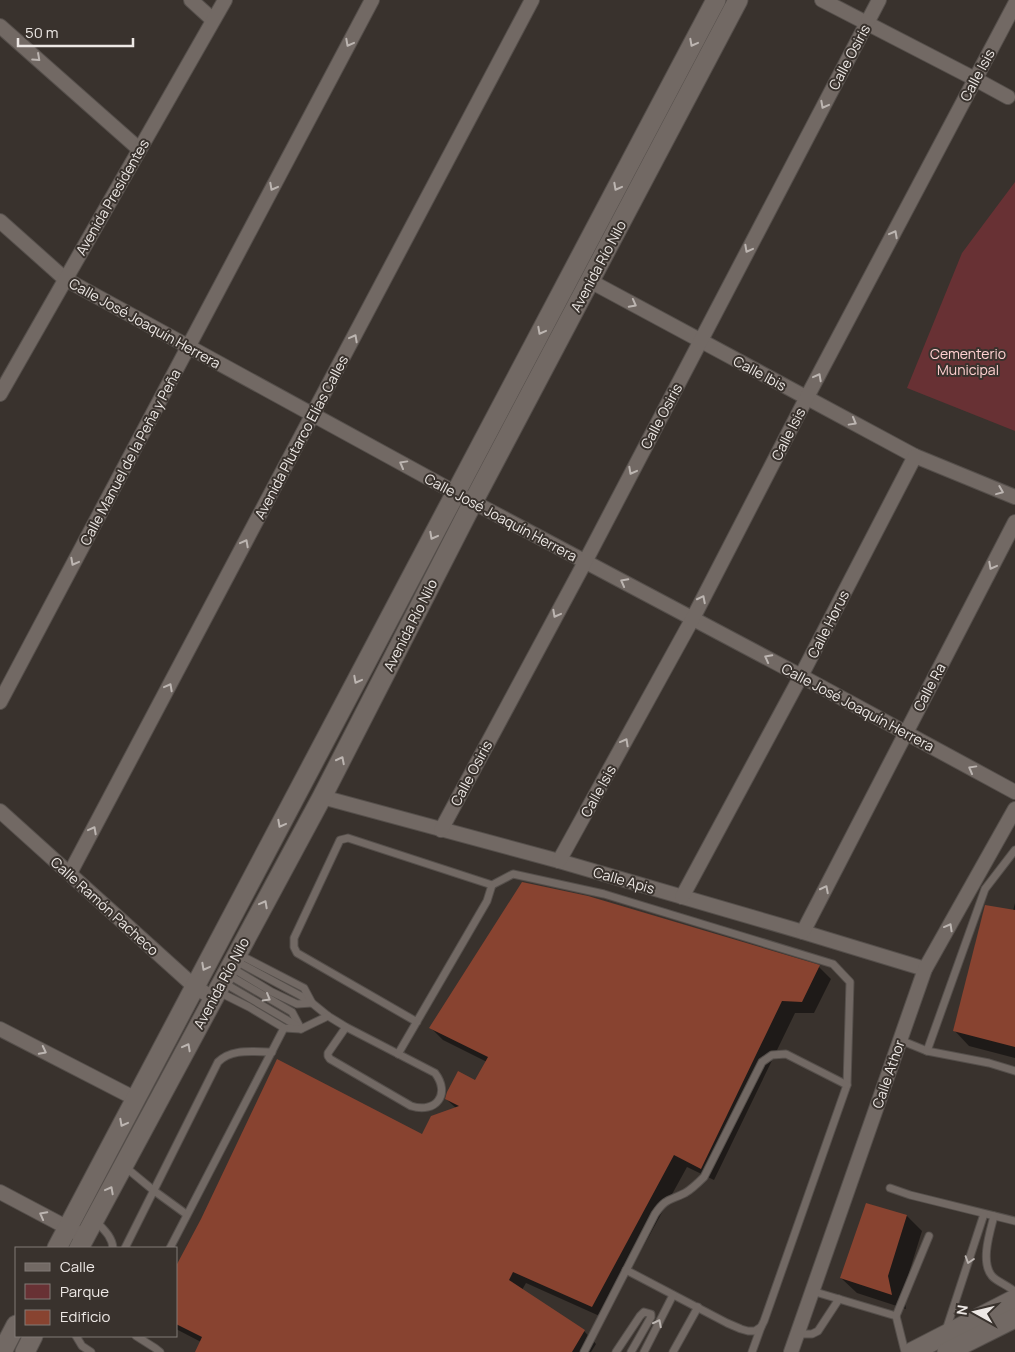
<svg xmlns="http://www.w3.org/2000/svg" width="1015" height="1352" font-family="Manrope,sans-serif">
	<rect width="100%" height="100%" fill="#39322d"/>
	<path fill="#683134" d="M 1015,182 L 1015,431 L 907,388 L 962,253 Z"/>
	<g fill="#0007">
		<path d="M 1015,903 L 1015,1058 L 969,1046 L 954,1030 L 1013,911 Z"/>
		<path d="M 819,967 L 831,979 L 814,1013 L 795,1013 L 714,1180 L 687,1167 L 604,1318 L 526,1283 L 522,1290 L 584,1331 L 596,1344 L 591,1352 L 197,1352 L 201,1342 L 176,1329 L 176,1269 L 423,1136 L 456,1108 L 446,1099 L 476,1081 L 487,1062 L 443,1040 L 431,1028 Z"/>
		<path d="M 867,1204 L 907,1216 L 922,1231 L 903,1292 L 906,1309 L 857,1293 L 841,1278 Z"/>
	</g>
	<g fill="#884330">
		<path d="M 522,882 L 588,896 L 820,965 L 802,1002 L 782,1001 L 701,1169 L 674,1155 L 592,1307 L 513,1272 L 509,1280 L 585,1330 L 572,1352 L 195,1352 L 202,1337 L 176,1324 L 176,1266 L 201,1219 L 277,1059 L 422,1134 L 431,1116 L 459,1106 L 445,1099 L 447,1092 L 458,1071 L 475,1080 L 488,1057 L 429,1028 Z"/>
		<path d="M 985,905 L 1015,910 L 1015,1047 L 953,1031 Z"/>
		<path d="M 866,1203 L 907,1215 L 888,1276 L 892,1295 L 840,1278 Z"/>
	</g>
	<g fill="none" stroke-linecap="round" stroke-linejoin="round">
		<g stroke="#554f4b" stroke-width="9">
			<g id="lane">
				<path d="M 492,885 L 513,874 L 604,894 L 833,964 L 850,982 L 847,1085 L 764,1321 L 761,1327 L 755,1331 L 748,1331 L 741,1329 L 727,1323 L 626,1270"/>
				<path d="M 234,960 L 301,996 L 312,1003 L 328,1016 L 346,1027 L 435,1073 C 451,1094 436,1114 411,1106 L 330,1059 L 328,1056 L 328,1053 L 346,1027"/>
				<path d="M 232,968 L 272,992 L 297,1004 L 312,1003 L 304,988 L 238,954"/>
				<path d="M 227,974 L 292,1012 L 301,1029"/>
				<path d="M 224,983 L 299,1027"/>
				<path d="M 217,991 L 249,1007 L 284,1028 L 301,1029 L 328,1016"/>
				<path d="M 900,1040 L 927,1051 L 989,1063 L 1015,1071"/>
				<path d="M 927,1051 L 985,889 L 1015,850"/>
				<path d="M 398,1054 L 487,901 L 492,885 L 348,838 L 340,840 L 294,938 L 294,947 L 297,953 L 417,1022"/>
				<path d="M 124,1166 L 153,1190 L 186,1214"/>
				<path d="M 890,1188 L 910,1195 L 1015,1221"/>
				<path d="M 994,1216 C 990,1232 980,1262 992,1276 C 997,1282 1008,1285 1015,1292"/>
				<path d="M 95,1220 C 103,1229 112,1236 113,1248"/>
				<path d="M 125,1248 L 218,1062 C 232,1048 253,1052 272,1052"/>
				<path d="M 170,1248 L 284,1028"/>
				<path d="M 812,1291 L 896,1316 L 905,1352"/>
				<path d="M 896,1316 L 929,1236"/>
				<path d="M 946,1330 L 984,1214"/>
				<path d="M 797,1334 L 812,1334 L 818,1331 L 839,1299"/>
				<path d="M 76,1336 L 82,1346 L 91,1352"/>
				<path d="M 136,1336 L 155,1348 L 160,1352"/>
				<path d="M 584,1352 L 655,1214 C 666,1198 669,1201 685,1193 C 692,1189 698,1183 704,1177 L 762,1062 L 772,1055 L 786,1054 L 847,1085"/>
				<path d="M 616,1352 L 640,1316 L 644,1312 L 651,1314 L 651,1317 L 631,1352"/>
				<path d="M 644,1352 L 673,1295"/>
				<path d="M 673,1352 L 698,1307"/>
				<path d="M 752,1352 L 761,1327"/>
			</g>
		</g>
		<g stroke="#554f4b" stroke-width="16">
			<g id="street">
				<path d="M 191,0 L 213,20"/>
				<path d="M 822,0 L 975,79 L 1008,97"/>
				<path d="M 0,26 L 139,149"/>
				<path d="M 0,221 L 65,279 L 456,493 L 801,676 L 1015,792"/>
				<path d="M 590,281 L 915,456 L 1015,497"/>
				<path d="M 0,394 L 225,0"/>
				<path d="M 0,702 L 372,0"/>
				<path d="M 322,797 L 559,861 L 803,932 L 925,969"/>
				<path d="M 0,811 L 195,987 L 213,998"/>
				<path d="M 441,830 L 585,562 L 879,0"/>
				<path d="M 559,861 L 693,618 L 807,397 L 1015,4"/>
				<path d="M 70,873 L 532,0"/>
				<path d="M 682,897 L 801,676 L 915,456"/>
				<path d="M 803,932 L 1015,522"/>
				<path d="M 0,1029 L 136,1099"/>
				<path d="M 0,1192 L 85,1237"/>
				<path d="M 791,1352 L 925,969 L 1015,809"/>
			</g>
		</g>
		<g stroke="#554f4b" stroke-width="21">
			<g id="secondary">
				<path d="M 57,1248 L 716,0"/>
				<path d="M 79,1248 L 322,797 L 473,502 L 738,0"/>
				<path d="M 2,1352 L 16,1325"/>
				<path d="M 25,1352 L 33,1336"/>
				<path d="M 912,1352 L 1015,1299"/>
				<path d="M 947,1352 L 1015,1318"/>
			</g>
		</g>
		<use href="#lane" stroke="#726964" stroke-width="7"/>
		<use href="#street" stroke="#726964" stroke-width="14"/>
		<use href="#secondary" stroke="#726964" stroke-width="19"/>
	</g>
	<defs><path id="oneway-chevron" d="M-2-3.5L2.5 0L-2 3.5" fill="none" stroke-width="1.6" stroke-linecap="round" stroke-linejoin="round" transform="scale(1.25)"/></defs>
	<g stroke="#bcb5b1">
		<use href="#oneway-chevron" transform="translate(349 43) rotate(118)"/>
		<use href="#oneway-chevron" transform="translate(693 43) rotate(118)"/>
		<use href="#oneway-chevron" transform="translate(37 58) rotate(42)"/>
		<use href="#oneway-chevron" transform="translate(824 105) rotate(118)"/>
		<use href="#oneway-chevron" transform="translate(273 187) rotate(118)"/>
		<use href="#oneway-chevron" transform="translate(617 187) rotate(118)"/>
		<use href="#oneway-chevron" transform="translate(894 234) rotate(-62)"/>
		<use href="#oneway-chevron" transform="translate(748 249) rotate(118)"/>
		<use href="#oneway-chevron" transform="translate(633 304) rotate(28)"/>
		<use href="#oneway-chevron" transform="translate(541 331) rotate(118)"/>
		<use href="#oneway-chevron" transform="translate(354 338) rotate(-62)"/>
		<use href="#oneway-chevron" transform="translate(818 377) rotate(-62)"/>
		<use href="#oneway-chevron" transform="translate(853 422) rotate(29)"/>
		<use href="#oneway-chevron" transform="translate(403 464) rotate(-151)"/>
		<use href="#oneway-chevron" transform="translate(632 471) rotate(118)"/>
		<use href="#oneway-chevron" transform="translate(1000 491) rotate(22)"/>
		<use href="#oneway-chevron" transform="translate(433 536) rotate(118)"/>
		<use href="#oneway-chevron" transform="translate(245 543) rotate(-62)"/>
		<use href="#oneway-chevron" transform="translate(74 562) rotate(118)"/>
		<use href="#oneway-chevron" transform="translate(992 566) rotate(118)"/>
		<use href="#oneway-chevron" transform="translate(624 582) rotate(-152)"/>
		<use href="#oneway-chevron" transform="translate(702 599) rotate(-63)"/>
		<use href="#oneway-chevron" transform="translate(556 614) rotate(118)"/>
		<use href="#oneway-chevron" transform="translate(768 658) rotate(-152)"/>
		<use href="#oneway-chevron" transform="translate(357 680) rotate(118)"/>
		<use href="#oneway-chevron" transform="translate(169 687) rotate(-62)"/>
		<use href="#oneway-chevron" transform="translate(625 742) rotate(-61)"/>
		<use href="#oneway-chevron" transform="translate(341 760) rotate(-63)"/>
		<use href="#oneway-chevron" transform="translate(972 769) rotate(-151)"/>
		<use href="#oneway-chevron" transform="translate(281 824) rotate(118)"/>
		<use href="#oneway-chevron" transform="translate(93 830) rotate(-62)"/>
		<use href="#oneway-chevron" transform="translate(825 889) rotate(-63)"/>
		<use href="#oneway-chevron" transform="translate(264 904) rotate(-62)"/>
		<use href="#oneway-chevron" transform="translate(949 927) rotate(-61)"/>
		<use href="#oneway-chevron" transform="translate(205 967) rotate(118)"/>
		<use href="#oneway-chevron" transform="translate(267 998) rotate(30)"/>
		<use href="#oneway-chevron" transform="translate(187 1047) rotate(-62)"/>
		<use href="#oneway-chevron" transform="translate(43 1051) rotate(27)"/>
		<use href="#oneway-chevron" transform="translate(123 1123) rotate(118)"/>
		<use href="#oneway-chevron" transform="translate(110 1190) rotate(-62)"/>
		<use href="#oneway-chevron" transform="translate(43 1215) rotate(-152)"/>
		<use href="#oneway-chevron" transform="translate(969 1260) rotate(108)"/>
		<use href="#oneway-chevron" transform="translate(658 1323) rotate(-63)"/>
	</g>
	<g text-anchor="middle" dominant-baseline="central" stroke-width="4" stroke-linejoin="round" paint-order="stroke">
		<g font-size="14" fill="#ede8e5" stroke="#39322d">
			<text transform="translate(849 57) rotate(-62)">Calle Osiris</text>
			<text transform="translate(977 75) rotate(-62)">Calle Isis</text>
			<text transform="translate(112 197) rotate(-60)">Avenida Presidentes</text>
			<text transform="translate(598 266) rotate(-62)">Avenida Río Nilo</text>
			<text transform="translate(145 323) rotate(29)">Calle José Joaquín Herrera</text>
			<text transform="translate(760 373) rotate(28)">Calle Ibis</text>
			<text transform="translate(661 416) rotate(-62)">Calle Osiris</text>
			<text transform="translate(788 434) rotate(-63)">Calle Isis</text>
			<text transform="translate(301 437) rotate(-62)">Avenida Plutarco Elías Calles</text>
			<text transform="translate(130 457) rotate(-62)">Calle Manuel de la Peña y Peña</text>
			<text transform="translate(501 517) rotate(28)">Calle José Joaquín Herrera</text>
			<text transform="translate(828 624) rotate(-63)">Calle Horus</text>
			<text transform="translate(410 625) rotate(-63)">Avenida Río Nilo</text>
			<text transform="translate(929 687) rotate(-62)">Calle Ra</text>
			<text transform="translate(858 707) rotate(28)">Calle José Joaquín Herrera</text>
			<text transform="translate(471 773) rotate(-62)">Calle Osiris</text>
			<text transform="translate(598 791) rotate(-61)">Calle Isis</text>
			<text transform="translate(624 880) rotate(16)">Calle Apis</text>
			<text transform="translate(105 906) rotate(42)">Calle Ramón Pacheco</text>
			<text transform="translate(221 983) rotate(-62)">Avenida Río Nilo</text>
			<text transform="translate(888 1074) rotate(-71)">Calle Athor</text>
		</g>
		<g font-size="14" fill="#ffd1d1" stroke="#39322d">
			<text x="968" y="353">Cementerio<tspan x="968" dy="16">Municipal</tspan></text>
		</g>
	</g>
	<rect x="15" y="1247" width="162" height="90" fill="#39322d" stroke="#817b77"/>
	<rect x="25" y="1263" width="25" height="8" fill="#726964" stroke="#817b77"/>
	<text x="60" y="1272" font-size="15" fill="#ede8e5">Calle</text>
	<rect x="25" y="1284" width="25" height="15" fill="#683134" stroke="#817b77"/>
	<text x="60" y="1297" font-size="15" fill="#ede8e5">Parque</text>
	<rect x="25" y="1310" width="25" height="15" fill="#884330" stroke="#817b77"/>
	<text x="60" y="1322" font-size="15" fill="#ede8e5">Edificio</text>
	<g transform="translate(975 1312) rotate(278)" stroke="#39322d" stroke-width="4" paint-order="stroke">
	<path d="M0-4L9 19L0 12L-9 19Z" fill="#ede8e5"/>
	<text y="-8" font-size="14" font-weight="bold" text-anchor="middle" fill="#ede8e5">N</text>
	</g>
	<path d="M18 38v8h115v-8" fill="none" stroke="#ede8e5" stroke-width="2.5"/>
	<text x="25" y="38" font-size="15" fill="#ede8e5" stroke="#39322d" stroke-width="4" paint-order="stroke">50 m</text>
</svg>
